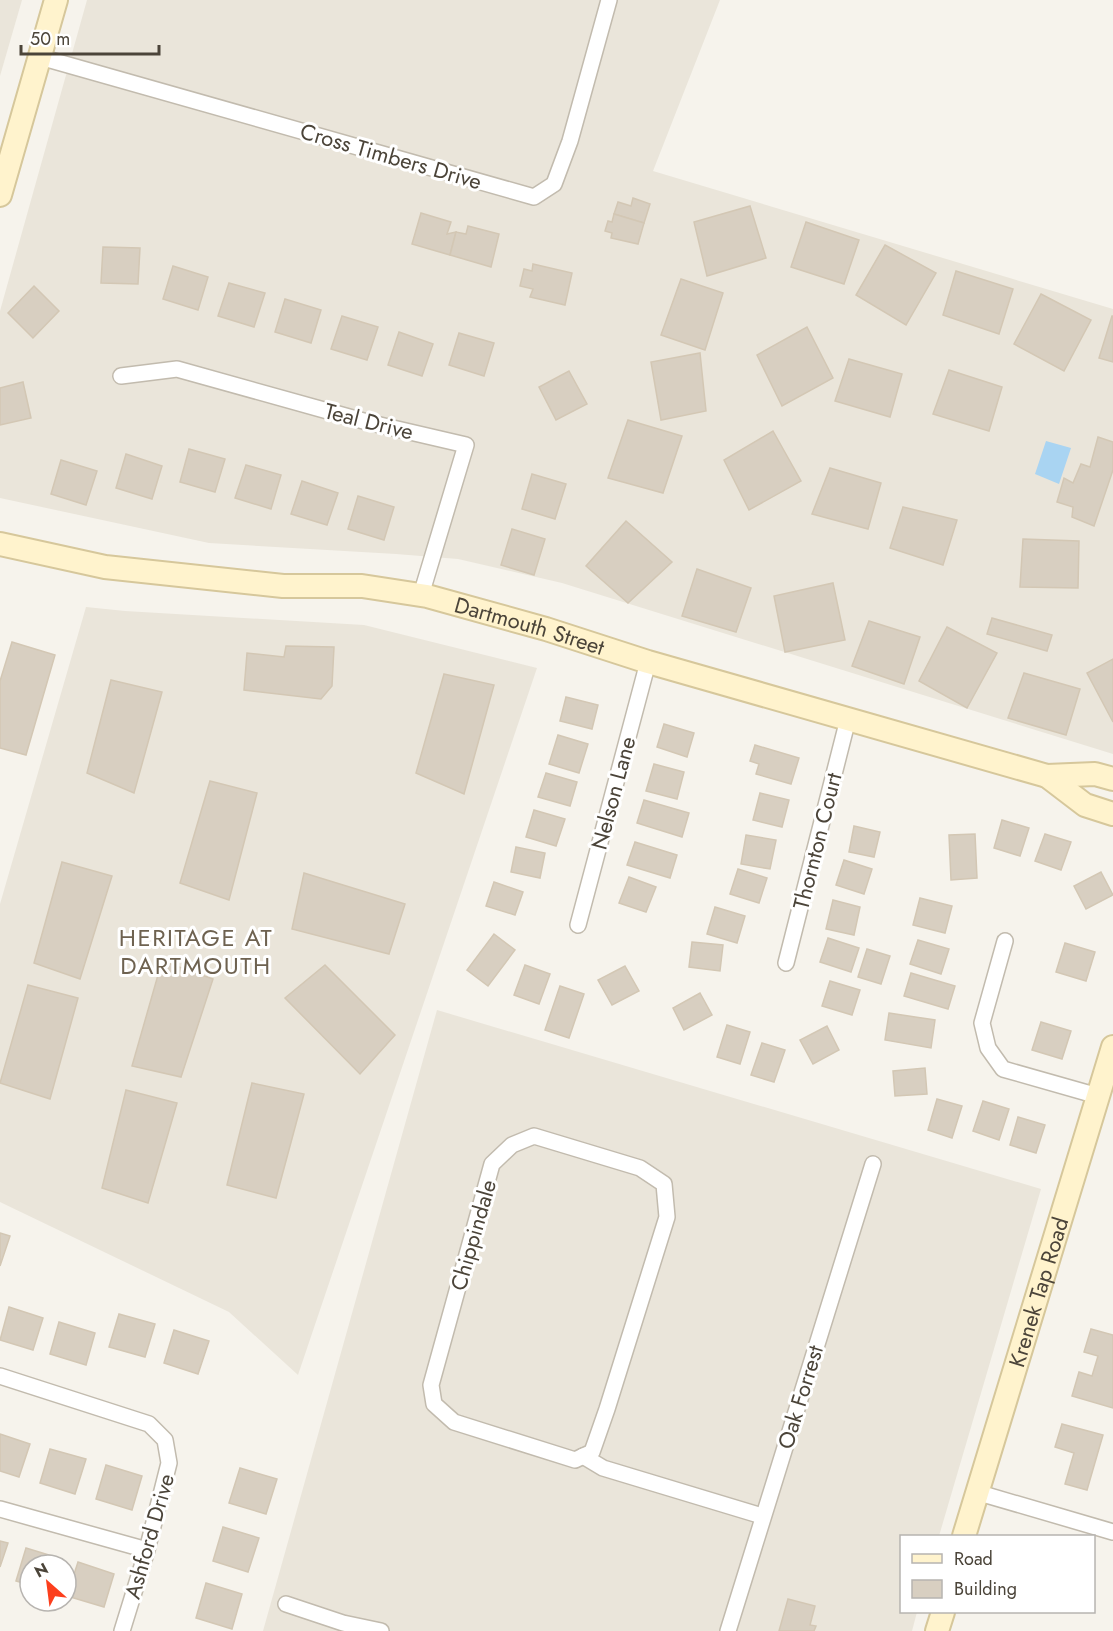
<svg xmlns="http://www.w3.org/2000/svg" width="1113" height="1631" font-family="Jost,sans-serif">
	<rect width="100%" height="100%" fill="#f6f3ec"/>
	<g fill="#eae5da">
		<path d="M 0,0 L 22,0 L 0,76 Z"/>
		<path d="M 87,0 L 720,0 L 653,171 L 1113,309 L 1113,754 L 562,583 L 458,559 L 396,554 L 209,543 L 0,498 L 0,311 Z"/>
		<path d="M 86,607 L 125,611 L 364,625 L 537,668 L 298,1375 L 229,1312 L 0,1202 L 0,904 Z"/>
		<path d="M 437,1010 L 1041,1189 L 939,1536 L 902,1536 L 902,1612 L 917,1612 L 912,1631 L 263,1631 Z"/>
	</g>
	<path fill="#a9d4f2" d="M 1046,441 L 1071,448 L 1059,484 L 1035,474 Z"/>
	<g fill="#d8cfc1" stroke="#d3c7b4" stroke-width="1.5">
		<path d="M 633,198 L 650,204 L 644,223 L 614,214 L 618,202 L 631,206 Z"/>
		<path d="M 750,206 L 766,258 L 707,276 L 694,222 Z"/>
		<path d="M 421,213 L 451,222 L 447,234 L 456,232 L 450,255 L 412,244 Z"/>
		<path d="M 614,214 L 644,223 L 638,244 L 611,238 L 612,233 L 605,231 L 608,221 L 612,222 Z"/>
		<path d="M 806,222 L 859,240 L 844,284 L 791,267 Z"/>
		<path d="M 468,226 L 499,234 L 491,267 L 450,255 L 456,232 L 466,234 Z"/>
		<path d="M 885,245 L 936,273 L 906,325 L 856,295 Z"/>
		<path d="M 103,247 L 140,248 L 138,284 L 101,283 Z"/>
		<path d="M 533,264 L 572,273 L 565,305 L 530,297 L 533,289 L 520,286 L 524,269 L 532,271 Z"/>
		<path d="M 173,266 L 208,277 L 198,310 L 163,299 Z"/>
		<path d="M 956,271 L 1013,289 L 999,334 L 943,315 Z"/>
		<path d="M 681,279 L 723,293 L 705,350 L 661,335 Z"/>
		<path d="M 229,283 L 265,293 L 254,327 L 218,316 Z"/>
		<path d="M 34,286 L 59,311 L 33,338 L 8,313 Z"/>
		<path d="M 1041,294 L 1091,320 L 1064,371 L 1014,344 Z"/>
		<path d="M 285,299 L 321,310 L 311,343 L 275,332 Z"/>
		<path d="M 342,316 L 378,327 L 367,360 L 331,349 Z"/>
		<path d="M 1112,316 L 1113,316 L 1113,362 L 1099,358 Z"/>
		<path d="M 807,327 L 833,378 L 782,406 L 757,355 Z"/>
		<path d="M 399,332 L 433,344 L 422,376 L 388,365 Z"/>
		<path d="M 459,333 L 494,343 L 484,376 L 449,365 Z"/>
		<path d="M 700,353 L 706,411 L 661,420 L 651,362 Z"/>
		<path d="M 849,359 L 902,374 L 890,417 L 835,401 Z"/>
		<path d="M 949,370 L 1002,387 L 989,431 L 933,414 Z"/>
		<path d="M 569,371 L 587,404 L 556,420 L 539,387 Z"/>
		<path d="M 23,382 L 31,418 L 0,425 L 0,388 Z"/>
		<path d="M 628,420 L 682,436 L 663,493 L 608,478 Z"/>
		<path d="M 773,431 L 801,481 L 749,510 L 724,460 Z"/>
		<path d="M 1098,437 L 1113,442 L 1113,470 L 1094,526 L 1072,517 L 1073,507 L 1057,502 L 1064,478 L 1073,483 L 1081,464 L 1090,467 Z"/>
		<path d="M 189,449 L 225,459 L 215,492 L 180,482 Z"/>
		<path d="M 126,454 L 162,466 L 152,499 L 116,488 Z"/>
		<path d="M 61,460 L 97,471 L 86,505 L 51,494 Z"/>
		<path d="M 246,465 L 281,475 L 271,509 L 235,498 Z"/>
		<path d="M 830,468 L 881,483 L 868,529 L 812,514 Z"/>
		<path d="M 532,474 L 566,484 L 555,519 L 522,509 Z"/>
		<path d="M 302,481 L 338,493 L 327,525 L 291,514 Z"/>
		<path d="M 358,496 L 394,507 L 384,540 L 348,529 Z"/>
		<path d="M 903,507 L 957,520 L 943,565 L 890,548 Z"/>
		<path d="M 626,521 L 672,562 L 628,603 L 586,566 Z"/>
		<path d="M 512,529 L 545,539 L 534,575 L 501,565 Z"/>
		<path d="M 1023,539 L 1079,541 L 1078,588 L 1020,587 Z"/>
		<path d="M 697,569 L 751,588 L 736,632 L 682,616 Z"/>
		<path d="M 833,583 L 845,640 L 785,652 L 774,596 Z"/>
		<path d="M 992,618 L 1052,635 L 1047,651 L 987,634 Z"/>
		<path d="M 869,621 L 920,637 L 904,684 L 852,666 Z"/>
		<path d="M 947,627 L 997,653 L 967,708 L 919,681 Z"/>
		<path d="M 12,642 L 55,655 L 26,755 L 0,748 L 0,681 Z"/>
		<path d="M 286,646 L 334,647 L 332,686 L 321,699 L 244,690 L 247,653 L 284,657 Z"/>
		<path d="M 1113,659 L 1113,722 L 1087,673 Z"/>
		<path d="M 1024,673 L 1080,689 L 1066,735 L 1008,718 Z"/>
		<path d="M 444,674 L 494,685 L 464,794 L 416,773 Z"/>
		<path d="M 111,680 L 162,692 L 134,793 L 87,773 Z"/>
		<path d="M 566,697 L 598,705 L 592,729 L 560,721 Z"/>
		<path d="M 664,724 L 694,733 L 687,757 L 657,747 Z"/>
		<path d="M 558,735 L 588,744 L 579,773 L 549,764 Z"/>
		<path d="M 755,745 L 799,758 L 791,784 L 756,774 L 759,764 L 750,761 Z"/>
		<path d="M 654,764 L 684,772 L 677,799 L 646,791 Z"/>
		<path d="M 546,773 L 577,782 L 570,806 L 538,797 Z"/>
		<path d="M 210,781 L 257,793 L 229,900 L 180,883 Z"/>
		<path d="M 760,793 L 789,800 L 782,827 L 753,820 Z"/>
		<path d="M 644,800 L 689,813 L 682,837 L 637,823 Z"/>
		<path d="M 534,810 L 565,819 L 556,846 L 526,837 Z"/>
		<path d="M 1002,820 L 1029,828 L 1020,856 L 994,848 Z"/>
		<path d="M 854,826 L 880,832 L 874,857 L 849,852 Z"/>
		<path d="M 975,834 L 977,878 L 951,880 L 949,835 Z"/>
		<path d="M 1045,834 L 1071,842 L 1061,870 L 1035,861 Z"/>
		<path d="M 746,835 L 776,840 L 770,869 L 741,864 Z"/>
		<path d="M 635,842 L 677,855 L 670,878 L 627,865 Z"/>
		<path d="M 516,847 L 545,853 L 540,878 L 511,872 Z"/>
		<path d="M 844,860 L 872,869 L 864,894 L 836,885 Z"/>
		<path d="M 62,862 L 112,876 L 80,979 L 34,963 Z"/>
		<path d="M 738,869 L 767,878 L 759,903 L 730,894 Z"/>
		<path d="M 1101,872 L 1113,895 L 1086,909 L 1074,886 Z"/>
		<path d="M 304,873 L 405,904 L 389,954 L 292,929 Z"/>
		<path d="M 629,877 L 656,887 L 646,912 L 619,903 Z"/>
		<path d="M 494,882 L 523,892 L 515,915 L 486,906 Z"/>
		<path d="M 920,898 L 952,906 L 945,933 L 913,925 Z"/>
		<path d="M 833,900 L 860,907 L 854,935 L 826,929 Z"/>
		<path d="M 715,907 L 745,916 L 737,943 L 707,934 Z"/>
		<path d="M 494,934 L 515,950 L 488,986 L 467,970 Z"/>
		<path d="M 828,938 L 859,948 L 851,972 L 820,962 Z"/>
		<path d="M 918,940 L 949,949 L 941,974 L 910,964 Z"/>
		<path d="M 692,942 L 723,945 L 720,971 L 689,967 Z"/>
		<path d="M 1065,943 L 1095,952 L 1086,981 L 1056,972 Z"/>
		<path d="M 867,949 L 890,956 L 881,984 L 858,977 Z"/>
		<path d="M 162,961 L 213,979 L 181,1077 L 132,1066 Z"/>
		<path d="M 325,965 L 395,1035 L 360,1074 L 285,998 Z"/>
		<path d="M 525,965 L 550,974 L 539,1004 L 514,995 Z"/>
		<path d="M 625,966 L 639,991 L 612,1005 L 598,980 Z"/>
		<path d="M 911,973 L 955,986 L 948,1009 L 904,996 Z"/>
		<path d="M 830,981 L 860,990 L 852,1015 L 822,1006 Z"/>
		<path d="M 28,985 L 78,998 L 50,1099 L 0,1083 Z"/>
		<path d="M 560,986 L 584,994 L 569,1038 L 545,1030 Z"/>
		<path d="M 700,993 L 712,1015 L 684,1030 L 673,1008 Z"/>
		<path d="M 889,1013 L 935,1020 L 931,1048 L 885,1040 Z"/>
		<path d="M 1041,1022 L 1071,1031 L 1062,1059 L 1032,1050 Z"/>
		<path d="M 727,1025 L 750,1032 L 740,1064 L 717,1057 Z"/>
		<path d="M 827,1026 L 839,1050 L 813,1064 L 800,1040 Z"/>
		<path d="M 762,1043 L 785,1050 L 774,1082 L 751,1075 Z"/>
		<path d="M 925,1068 L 927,1094 L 895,1096 L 893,1071 Z"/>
		<path d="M 252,1083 L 304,1094 L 276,1198 L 227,1185 Z"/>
		<path d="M 126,1090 L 177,1103 L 148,1203 L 102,1188 Z"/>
		<path d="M 937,1099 L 962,1106 L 952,1138 L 928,1130 Z"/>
		<path d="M 983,1101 L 1009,1109 L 999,1140 L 973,1131 Z"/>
		<path d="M 1018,1117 L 1045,1125 L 1036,1153 L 1010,1145 Z"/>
		<path d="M 0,1233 L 10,1236 L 0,1266 Z"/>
		<path d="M 9,1307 L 43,1318 L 33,1350 L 0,1340 Z"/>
		<path d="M 119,1314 L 155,1324 L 145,1357 L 109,1347 Z"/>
		<path d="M 59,1322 L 95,1333 L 86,1365 L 50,1354 Z"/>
		<path d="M 1091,1329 L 1113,1335 L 1113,1408 L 1072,1396 L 1079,1372 L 1092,1376 L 1098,1356 L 1084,1352 Z"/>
		<path d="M 174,1330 L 209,1341 L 198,1374 L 164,1363 Z"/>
		<path d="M 1062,1424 L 1103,1435 L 1087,1490 L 1065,1484 L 1074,1453 L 1055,1447 Z"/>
		<path d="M 0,1434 L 30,1444 L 19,1477 L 0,1471 Z"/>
		<path d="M 50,1449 L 86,1459 L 75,1494 L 40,1483 Z"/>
		<path d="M 106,1465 L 142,1476 L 132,1510 L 96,1499 Z"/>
		<path d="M 240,1468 L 277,1479 L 266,1514 L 229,1503 Z"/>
		<path d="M 223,1527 L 259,1538 L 248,1572 L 213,1561 Z"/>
		<path d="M 0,1541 L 8,1543 L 0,1567 Z"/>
		<path d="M 26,1548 L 62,1559 L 60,1565 L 30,1565 L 30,1585 L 16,1581 Z"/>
		<path d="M 78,1562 L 114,1574 L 104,1607 L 67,1596 Z"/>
		<path d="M 206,1583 L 242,1594 L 232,1629 L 196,1618 Z"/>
		<path d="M 788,1599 L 815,1606 L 810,1625 L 816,1626 L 814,1631 L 779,1631 Z"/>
	</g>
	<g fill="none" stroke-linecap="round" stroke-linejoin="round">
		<g stroke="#c2bbae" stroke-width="18">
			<g id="street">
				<path d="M 40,57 L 534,197 L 554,184 L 570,141 L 609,0"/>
				<path d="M 121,376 L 177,369 L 367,422 L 466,445 L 421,595"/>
				<path d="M 578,925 L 648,662"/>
				<path d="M 1005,941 L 982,1023 L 988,1048 L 1003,1069 L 1098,1096"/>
				<path d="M 786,963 L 848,719"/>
				<path d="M 534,1136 L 640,1168 L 664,1184 L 667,1217 L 607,1409 L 592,1452 L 575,1460 L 454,1422 L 434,1404 L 431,1385 L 492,1164 L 512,1145 Z"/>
				<path d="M 0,1376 L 149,1424 L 165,1440 L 169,1463 L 147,1550 L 122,1631"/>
				<path d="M 583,1456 L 603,1468 L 762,1516"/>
				<path d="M 976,1492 L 1113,1532"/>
				<path d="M 0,1509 L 147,1550"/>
				<path d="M 286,1604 L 343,1623 L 381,1631"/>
				<path d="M 728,1631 L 873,1164"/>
			</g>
		</g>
		<g stroke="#d6c79b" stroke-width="26">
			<g id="secondary">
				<path d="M 0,195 L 56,0"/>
				<path id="s1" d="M 0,544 L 105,567 L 283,586 L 362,586 L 427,596 L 546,629 L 648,662 L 1047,776 L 1095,774 L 1113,779"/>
				<path d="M 1047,776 L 1085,805 L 1113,814"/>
				<path id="s2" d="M 964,1536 L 1113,1047"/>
				<path d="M 937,1631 L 943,1612"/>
			</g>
		</g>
		<use href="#street" stroke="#fff" stroke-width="15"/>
		<use href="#secondary" stroke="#fff3cd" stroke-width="22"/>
	</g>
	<g text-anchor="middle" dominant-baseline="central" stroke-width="6" stroke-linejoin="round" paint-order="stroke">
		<g font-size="22" fill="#4b4439" stroke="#fff">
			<text transform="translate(391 156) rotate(16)">Cross Timbers Drive</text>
			<text transform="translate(369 421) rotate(14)">Teal Drive</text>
			<text stroke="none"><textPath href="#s1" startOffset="538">Dartmouth Street</textPath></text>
			<text transform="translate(613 793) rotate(-75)">Nelson Lane</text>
			<text transform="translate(817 841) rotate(-76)">Thornton Court</text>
			<text transform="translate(473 1235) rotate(-74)">Chippindale</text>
			<text stroke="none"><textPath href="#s2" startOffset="255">Krenek Tap Road</textPath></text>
			<text transform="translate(800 1397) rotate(-73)">Oak Forrest</text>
			<text transform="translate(149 1536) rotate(-74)">Ashford Drive</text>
		</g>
		<g font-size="24" letter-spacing="1.5" fill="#6e6250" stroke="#fff">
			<text x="196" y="937">HERITAGE AT<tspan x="196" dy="28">DARTMOUTH</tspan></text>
		</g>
	</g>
	<rect x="900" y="1535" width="195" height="78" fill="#ffffff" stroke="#b7b4b0" stroke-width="1.5"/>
	<rect x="912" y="1554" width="30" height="9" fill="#fff3cd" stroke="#b7b4b0" stroke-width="1.5"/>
	<text x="954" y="1565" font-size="18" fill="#4b4439">Road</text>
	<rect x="912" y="1580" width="30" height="18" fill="#d8cfc1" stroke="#b7b4b0" stroke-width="1.5"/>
	<text x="954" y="1595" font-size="18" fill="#4b4439">Building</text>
	<g transform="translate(48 1583) rotate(332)"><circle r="28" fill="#ffffff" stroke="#b7b4b0" stroke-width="1.5"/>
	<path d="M0-4.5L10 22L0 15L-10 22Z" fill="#fc3f1d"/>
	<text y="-9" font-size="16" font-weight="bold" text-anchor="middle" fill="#4b4439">N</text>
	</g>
	<path d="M21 45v9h138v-9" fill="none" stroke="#4b4439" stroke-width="3"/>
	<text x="30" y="45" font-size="18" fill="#4b4439" stroke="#ffffff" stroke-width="4.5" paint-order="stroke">50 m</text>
</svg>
